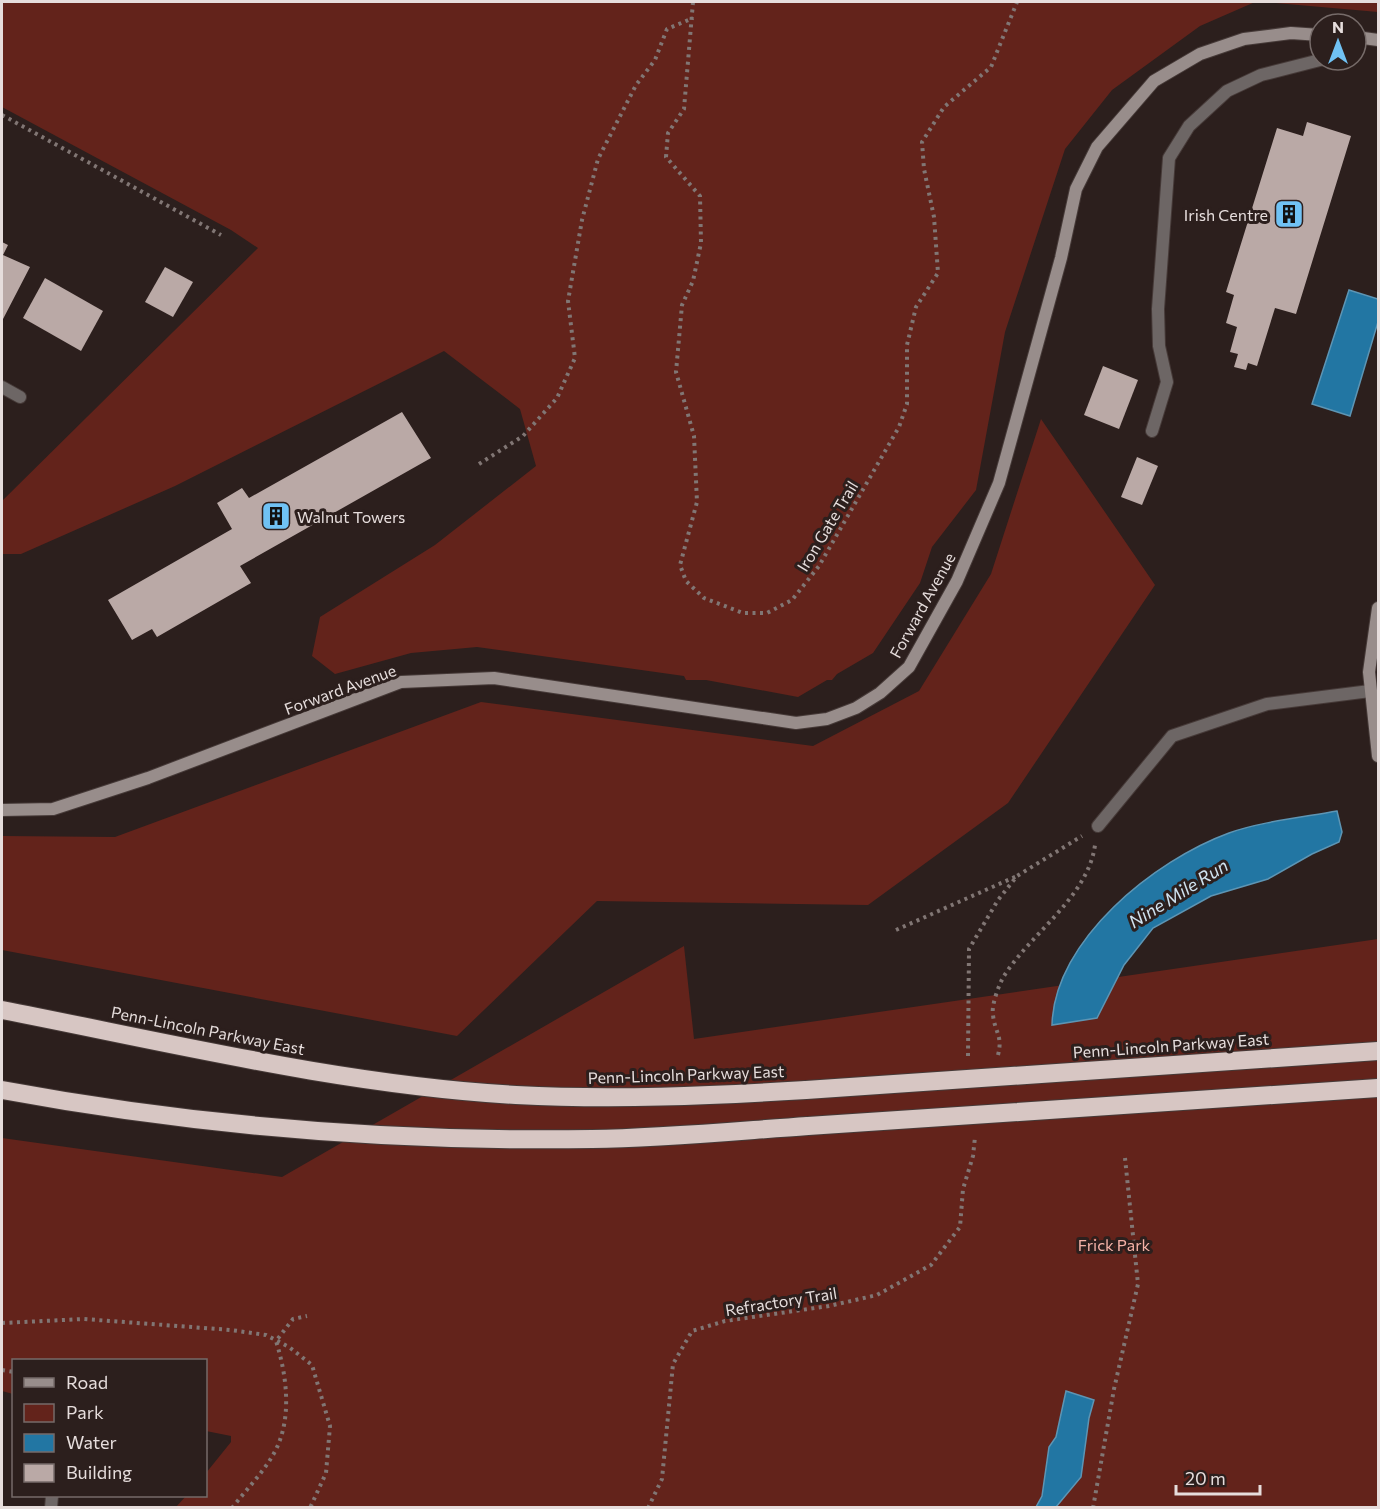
<svg xmlns="http://www.w3.org/2000/svg" width="1380" height="1509" font-family="Commissioner,sans-serif">
	<rect width="100%" height="100%" fill="#2c1f1d"/>
	<g fill="#63231b">
		<path d="M 2,2 L 1255,2 L 1200,26 L 1112,90 L 1065,149 L 1005,332 L 976,490 L 932,547 L 920,583 L 873,653 L 837,674 L 832,680 L 827,680 L 798,697 L 706,680 L 686,680 L 684,676 L 477,647 L 411,653 L 335,674 L 312,656 L 320,617 L 435,545 L 536,466 L 520,409 L 444,351 L 175,486 L 21,554 L 2,554 L 2,501 L 258,248 L 231,230 L 2,107 Z"/>
		<path d="M 1263,2 L 1378,2 L 1378,12 Z"/>
		<path d="M 1041,419 L 1155,585 L 1008,803 L 868,905 L 597,901 L 457,1036 L 2,950 L 2,836 L 115,837 L 481,702 L 813,746 L 919,691 L 991,574 Z"/>
		<path d="M 1378,939 L 1378,1507 L 176,1507 L 186,1496 L 206,1496 L 206,1473 L 231,1442 L 231,1436 L 206,1431 L 206,1360 L 14,1360 L 13,1394 L 2,1391 L 2,1138 L 282,1177 L 684,946 L 694,1039 Z"/>
	</g>
	<g fill="#2276a3" stroke="#5d95b4" stroke-width="1.5">
		<path d="M 1349,290 L 1378,299 L 1378,322 L 1350,416 L 1312,404 Z"/>
		<path d="M 1337,811 L 1342,832 L 1339,842 L 1312,854 L 1268,879 L 1211,896 L 1153,928 L 1124,965 L 1097,1018 L 1052,1025 C 1054,940 1155,860 1229,833 C 1259,822 1304,817 1337,811 Z"/>
		<path d="M 1066,1391 L 1094,1400 L 1089,1418 L 1081,1477 L 1056,1507 L 1036,1507 L 1042,1496 L 1049,1447 L 1056,1437 Z"/>
	</g>
	<g fill="#baa9a6">
		<path d="M 1307,122 L 1351,136 L 1296,314 L 1275,308 L 1257,366 L 1248,363 L 1246,370 L 1234,367 L 1238,354 L 1230,352 L 1237,327 L 1226,323 L 1234,295 L 1226,292 L 1277,128 L 1303,136 Z"/>
		<path d="M 2,242 L 8,245 L 3,255 L 30,267 L 2,321 Z"/>
		<path d="M 165,267 L 193,282 L 173,317 L 145,302 Z"/>
		<path d="M 45,278 L 103,311 L 81,351 L 23,318 Z"/>
		<path d="M 1103,366 L 1138,380 L 1119,429 L 1084,415 Z"/>
		<path d="M 402,412 L 431,458 L 240,566 L 251,583 L 157,637 L 152,629 L 132,640 L 108,600 L 232,529 L 217,503 L 242,488 L 249,498 Z"/>
		<path d="M 1137,457 L 1158,466 L 1142,505 L 1121,497 Z"/>
	</g>
	<g fill="none" stroke-linecap="round" stroke-linejoin="round">
		<g stroke="#463a38" stroke-width="14">
			<g id="lane">
				<path d="M 1152,431 L 1167,382 L 1159,346 L 1158,309 L 1169,158 L 1189,126 L 1227,91 L 1261,75 L 1320,60"/>
				<path d="M 1098,826 L 1172,736 L 1267,704 L 1370,691"/>
			</g>
		</g>
		<g stroke="#463a38" stroke-width="14">
			<g id="street">
				<path d="M 2,387 L 20,397"/>
				<path d="M 51,1508 L 52,1496"/>
			</g>
		</g>
		<g stroke="#463a38" stroke-width="14">
			<g id="secondary">
				<path d="M 1356,37 L 1378,40"/>
				<path d="M 1378,608 L 1369,672 L 1378,756"/>
				<path d="M 2,810 L 53,809 L 148,778 L 401,682 L 494,678 L 796,723 L 827,719 L 856,708 L 880,693 L 909,667 L 957,581 L 999,483 L 1061,258 L 1076,189 L 1097,147 L 1154,81 L 1200,54 L 1244,39 L 1291,33 L 1320,35"/>
			</g>
		</g>
		<g stroke="#463a38" stroke-width="20">
			<g id="highway">
				<path d="M 2,1010 C 171,1043 343,1085 516,1095 C 613,1100 709,1096 806,1090"/>
				<path d="M 2,1090 C 196,1126 394,1142 592,1139 C 664,1138 736,1131 808,1126"/>
			</g>
		</g>
		<g stroke="#817674" stroke-width="4" stroke-dasharray="3 4.5" stroke-linecap="butt">
			<path d="M 693,2 L 684,109 L 668,133 L 666,157 L 700,196 L 701,243 L 693,281 L 682,305 L 676,372 L 694,436 L 697,502 L 680,565 L 686,581 L 704,598 L 743,613 L 767,613 L 792,600 L 819,566 L 899,427 L 907,404 L 907,345 L 916,307 L 938,273 L 934,217 L 924,169 L 922,142 L 944,107 L 991,67 L 1017,2"/>
			<path d="M 2,115 L 221,235"/>
			<path d="M 479,464 L 523,436 L 557,398 L 575,358 L 568,301 L 582,220 L 598,159 L 636,85 L 655,60 L 667,29 L 693,18"/>
			<path d="M 896,930 L 1017,876"/>
			<path d="M 998,1055 C 1003,1036 995,1033 993,1015 C 991,1006 999,984 1004,976 C 1031,933 1088,897 1095,845"/>
			<path d="M 968,1056 L 969,949 L 998,900 L 1017,876 L 1082,836"/>
			<path d="M 2,1323 L 84,1319 L 231,1330 L 266,1335 L 289,1347 L 312,1365 L 330,1426 L 326,1473 L 310,1508"/>
			<path d="M 2,1370 L 14,1372"/>
			<path d="M 232,1508 C 245,1491 262,1474 273,1455 C 293,1421 287,1376 276,1341 L 293,1319 L 307,1316"/>
			<path d="M 648,1508 L 662,1479 L 673,1364 L 692,1331 L 725,1321 L 829,1306 L 877,1295 L 931,1265 L 960,1227 L 963,1189 L 973,1156 L 975,1137"/>
			<path d="M 1093,1508 L 1114,1389 L 1138,1284 L 1125,1158"/>
		</g>
		<use href="#lane" stroke="#6d6665" stroke-width="12"/>
		<use href="#street" stroke="#6d6665" stroke-width="12"/>
		<use href="#secondary" stroke="#988d8b" stroke-width="12"/>
		<use href="#highway" stroke="#d7c6c3" stroke-width="18"/>
		<g stroke="#463a38" stroke-width="20" stroke-linecap="butt">
			<g id="highway-bridge">
				<path d="M 806,1090 L 1378,1051"/>
				<path d="M 808,1126 L 1378,1088"/>
			</g>
		</g>
		<use href="#highway-bridge" stroke="#d7c6c3" stroke-width="18"/>
	</g>
	<defs>
		<g id="building-square" transform="scale(1.5)"><rect x="-9" y="-9" width="18" height="18" rx="4" fill="#70c2f4" stroke="#2c1f1d"/><path d="M-4-6H4V6H1V3H-1V6H-4ZM-2.5-4.3h1.7v1.8h-1.7ZM.8-4.3h1.7v1.8H.8ZM-2.5-1h1.7V.8h-1.7ZM.8-1h1.7V.8H.8Z" fill="#111"/></g>
	</defs>
	<g fill-rule="evenodd">
		<use href="#building-square" x="1289" y="214"/>
		<use href="#building-square" x="276" y="516"/>
	</g>
	<g text-anchor="middle" dominant-baseline="central" stroke-width="6" stroke-linejoin="round" paint-order="stroke">
		<g font-size="16" fill="#e6dddc" stroke="#2c1f1d" text-anchor="end">
			<text x="1268" y="214">Irish Centre</text>
			<text x="297" y="516" text-anchor="start">Walnut Towers</text>
		</g>
		<g font-size="16" fill="#e6dddc" stroke="#2c1f1d">
			<text transform="translate(827 526) rotate(-59)">Iron Gate Trail</text>
			<text transform="translate(922 605) rotate(-61)">Forward Avenue</text>
			<text transform="translate(340 689) rotate(-20)">Forward Avenue</text>
			<text transform="translate(208 1030) rotate(11)">Penn-Lincoln Parkway East</text>
			<text transform="translate(1171 1045) rotate(-4)">Penn-Lincoln Parkway East</text>
			<text transform="translate(686 1074) rotate(-2)">Penn-Lincoln Parkway East</text>
			<text transform="translate(781 1301) rotate(-9)">Refractory Trail</text>
		</g>
		<g font-size="16" fill="#f5b2a7" stroke="#2c1f1d">
			<text x="1114" y="1244">Frick Park</text>
		</g>
		<g font-size="18" font-style="italic" fill="#d0e3f0" stroke="#2c1f1d">
			<text transform="translate(1178 893) rotate(-32)">Nine Mile Run</text>
		</g>
	</g>
	<rect width="1380" height="1509" fill="none" stroke="#e6dddc" stroke-width="6"/>
	<rect x="12" y="1359" width="195" height="138" fill="#2c1f1d" stroke="#766b69" stroke-width="1.5"/>
	<rect x="24" y="1378" width="30" height="9" fill="#988d8b" stroke="#766b69" stroke-width="1.5"/>
	<text x="66" y="1389" font-size="18" fill="#e6dddc">Road</text>
	<rect x="24" y="1404" width="30" height="18" fill="#63231b" stroke="#766b69" stroke-width="1.5"/>
	<text x="66" y="1419" font-size="18" fill="#e6dddc">Park</text>
	<rect x="24" y="1434" width="30" height="18" fill="#2276a3" stroke="#766b69" stroke-width="1.5"/>
	<text x="66" y="1449" font-size="18" fill="#e6dddc">Water</text>
	<rect x="24" y="1464" width="30" height="18" fill="#baa9a6" stroke="#766b69" stroke-width="1.5"/>
	<text x="66" y="1479" font-size="18" fill="#e6dddc">Building</text>
	<g transform="translate(1338 42)"><circle r="28" fill="#2c1f1d" stroke="#766b69" stroke-width="1.5"/>
	<path d="M0-4.5L10 22L0 15L-10 22Z" fill="#70c2f4"/>
	<text y="-9" font-size="16" font-weight="bold" text-anchor="middle" fill="#e6dddc">N</text>
	</g>
	<path d="M1176 1485v9h84v-9" fill="none" stroke="#e6dddc" stroke-width="3"/>
	<text x="1185" y="1485" font-size="18" fill="#e6dddc" stroke="#2c1f1d" stroke-width="4.5" paint-order="stroke">20 m</text>
</svg>
